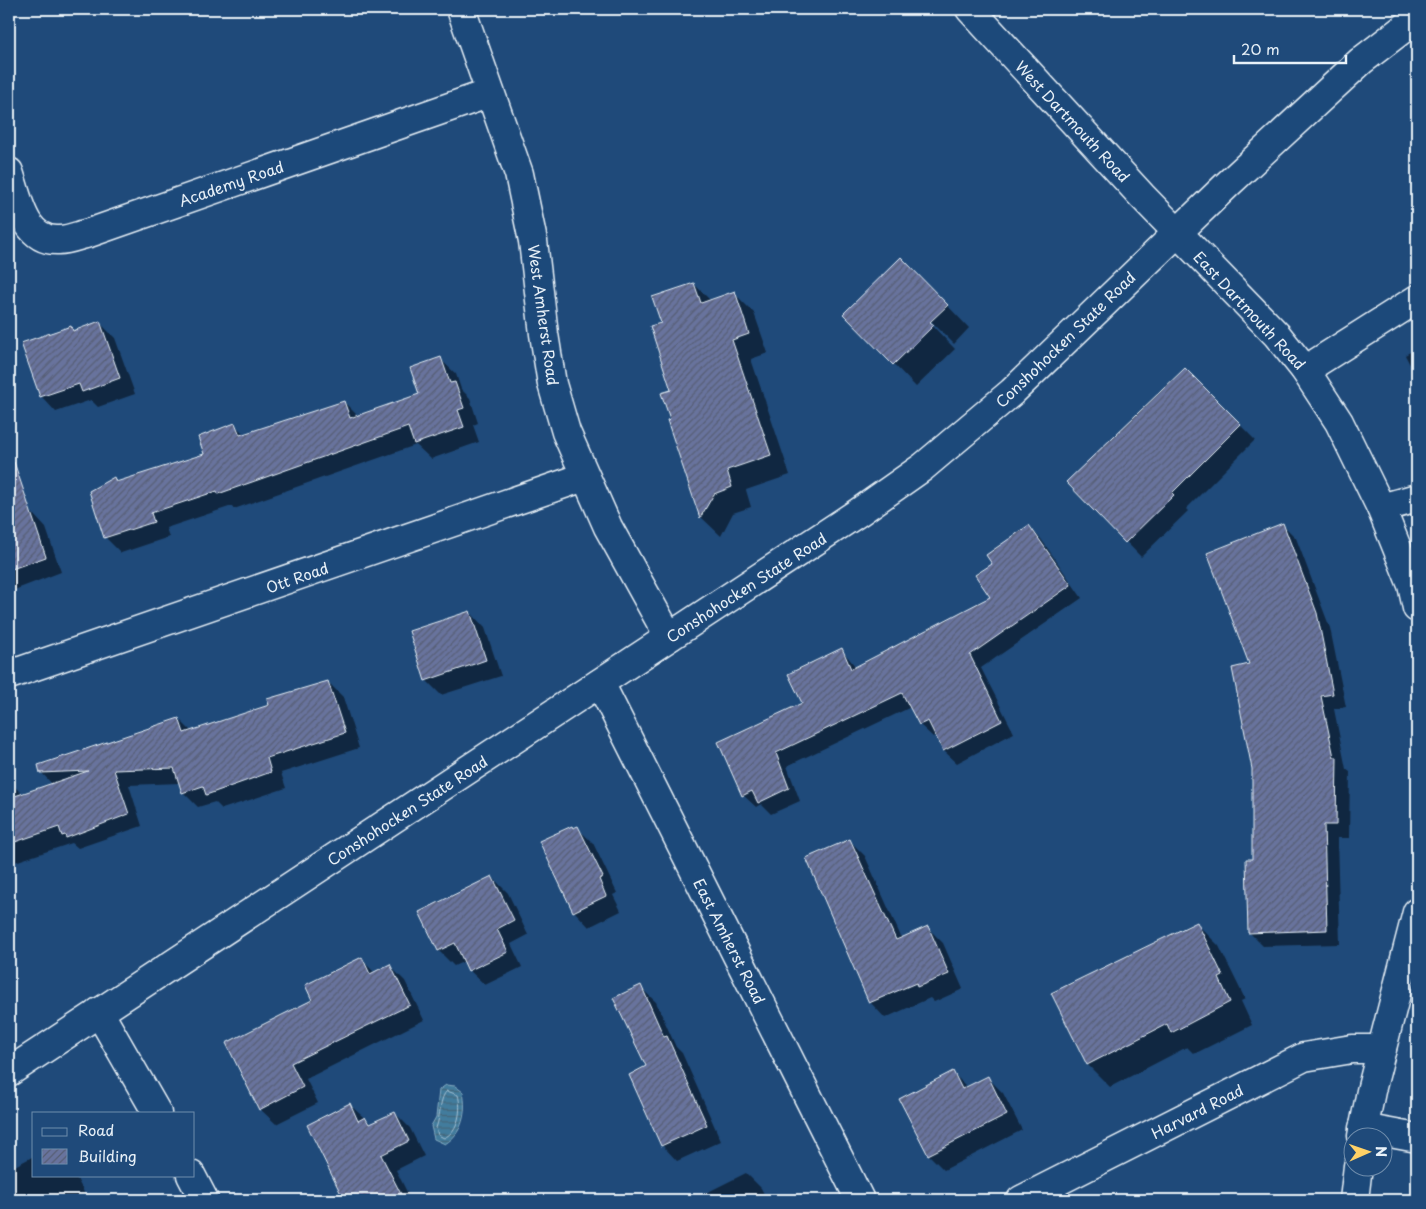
<svg xmlns="http://www.w3.org/2000/svg" width="1426" height="1209" font-family="'Playpen Sans',sans-serif">
	<defs>
		<pattern id="water-rules" width="6" height="5" patternUnits="userSpaceOnUse" patternTransform="scale(1.25)"><rect width="6" height="5" fill="#437c9d"/><path d="M0 2.5h6" fill="none" stroke="#446578"/></pattern>
		<pattern id="building-hatch" width="6" height="6" patternUnits="userSpaceOnUse" patternTransform="scale(1.25)"><rect width="6" height="6" fill="#68739d"/><path d="M-1 1l2-2M0 6l6-6M5 7l2-2" fill="none" stroke="#575e74"/></pattern>
	</defs>
	<rect width="100%" height="100%" fill="#1f4a7a"/>
	<filter id="ink" filterUnits="userSpaceOnUse"><feTurbulence type="fractalNoise" baseFrequency=".02" numOctaves="2"/><feDisplacementMap in="SourceGraphic" scale="10" xChannelSelector="R" yChannelSelector="G"/><feConvolveMatrix kernelMatrix="1 2 1 2 8 2 1 2 1" color-interpolation-filters="sRGB"/></filter>
	<g filter="url(#ink)">
		<path fill="url(#water-rules)" stroke="#85abc1" d="M 446,1085 L 455,1086 L 463,1092 C 467,1112 463,1133 445,1144 L 434,1139 L 431,1126 L 436,1117 L 439,1090 Z"/>
		<g fill="#0007">
			<path d="M 924,281 L 969,328 L 954,344 L 927,317 L 925,318 L 955,349 L 916,387 L 845,314 Z"/>
			<path d="M 694,284 L 711,301 L 734,293 L 754,313 L 768,353 L 751,359 L 790,475 L 746,490 L 751,507 L 733,513 L 721,536 L 701,517 L 668,421 L 671,419 L 673,391 L 662,324 Z"/>
			<path d="M 100,323 L 115,338 L 135,394 L 98,407 L 91,400 L 56,412 L 41,396 L 71,327 L 75,331 Z"/>
			<path d="M 1417,348 L 1417,378 L 1405,355 Z"/>
			<path d="M 440,359 L 456,374 L 461,389 L 470,398 L 478,423 L 473,425 L 479,442 L 431,459 L 416,445 L 234,509 L 232,506 L 166,528 L 169,537 L 121,553 L 105,537 L 114,479 L 118,483 L 206,455 L 235,425 L 245,435 L 344,402 L 358,416 L 421,395 Z"/>
			<path d="M 1185,369 L 1255,440 L 1186,509 L 1188,511 L 1141,557 L 1068,482 Z"/>
			<path d="M 9,488 L 46,528 L 61,572 L 9,592 Z"/>
			<path d="M 1283,525 L 1296,538 L 1330,628 L 1346,707 L 1334,709 L 1346,769 L 1350,772 L 1349,838 L 1337,838 L 1340,944 L 1263,946 L 1249,932 L 1253,860 L 1251,665 Z"/>
			<path d="M 1029,527 L 1041,539 L 1082,598 L 981,668 L 1014,733 L 957,763 L 944,751 L 936,735 L 933,737 L 920,725 L 911,707 L 787,766 L 800,801 L 771,814 L 761,804 L 756,807 L 743,795 L 841,649 L 856,667 L 991,598 L 994,564 Z"/>
			<path d="M 470,612 L 485,628 L 501,676 L 441,695 L 426,680 Z"/>
			<path d="M 328,682 L 343,697 L 359,748 L 281,773 L 286,788 L 222,809 L 215,802 L 198,807 L 183,792 L 180,783 L 129,785 L 142,826 L 78,848 L 72,843 L 9,864 L 9,789 L 15,787 L 23,795 L 53,785 L 41,772 L 179,719 L 192,732 L 270,705 Z"/>
			<path d="M 577,828 L 593,843 L 617,893 L 613,895 L 621,911 L 589,927 L 574,911 L 573,829 Z"/>
			<path d="M 849,840 L 865,856 L 902,939 L 928,928 L 943,943 L 963,989 L 934,1002 L 930,998 L 885,1018 L 870,1002 Z"/>
			<path d="M 492,877 L 508,893 L 528,935 L 511,944 L 522,967 L 485,985 L 469,970 L 465,961 L 454,966 L 439,951 Z"/>
			<path d="M 1197,924 L 1219,946 L 1245,999 L 1241,1001 L 1252,1025 L 1194,1054 L 1187,1047 L 1110,1087 L 1088,1065 L 1052,994 Z"/>
			<path d="M 361,959 L 375,973 L 390,966 L 405,981 L 424,1020 L 306,1079 L 318,1103 L 276,1124 L 260,1109 L 314,1001 Z"/>
			<path d="M 640,987 L 656,1002 L 676,1047 L 682,1053 L 721,1141 L 677,1161 L 662,1145 L 648,1067 Z"/>
			<path d="M 953,1073 L 968,1088 L 988,1078 L 1003,1093 L 1022,1130 L 944,1170 L 929,1155 L 901,1100 Z"/>
			<path d="M 350,1105 L 371,1124 L 395,1113 L 410,1128 L 424,1156 L 396,1170 L 411,1200 L 344,1200 L 308,1125 Z"/>
			<path d="M 34,1156 L 34,1175 L 75,1175 L 88,1200 L 9,1200 L 13,1196 L 9,1187 L 9,1169 Z"/>
			<path d="M 746,1173 L 761,1188 L 767,1200 L 692,1200 Z"/>
		</g>
		<g fill="none" stroke-linecap="round" stroke-linejoin="round">
			<path stroke="#a6c2d4" stroke-width="1" d="M 447,1091 L 458,1095 C 462,1109 459,1131 444,1138 L 438,1135 L 436,1128 C 441,1116 439,1097 447,1091 Z"/>
		</g>
		<g fill="url(#building-hatch)" stroke="#e8f1f8">
			<path d="M 901,257 L 948,305 L 930,322 L 934,325 L 893,365 L 843,314 Z"/>
			<path d="M 694,283 L 701,303 L 735,291 L 749,334 L 732,340 L 771,455 L 727,470 L 732,487 L 714,494 L 700,518 L 667,420 L 670,419 L 661,393 L 671,390 L 650,326 L 661,323 L 652,297 Z"/>
			<path d="M 100,321 L 120,378 L 82,392 L 79,384 L 40,397 L 21,343 L 71,326 L 73,331 Z"/>
			<path d="M 441,357 L 450,383 L 455,382 L 464,408 L 458,410 L 464,427 L 414,444 L 408,427 L 218,494 L 217,491 L 151,513 L 154,522 L 104,538 L 89,491 L 114,477 L 116,482 L 204,454 L 198,437 L 235,423 L 240,435 L 344,401 L 350,418 L 419,394 L 410,368 Z"/>
			<path d="M 1185,368 L 1241,424 L 1172,493 L 1174,495 L 1125,543 L 1066,482 Z"/>
			<path d="M 14,462 L 46,557 L 9,570 L 9,463 Z"/>
			<path d="M 1283,523 L 1317,613 L 1333,694 L 1321,696 L 1334,757 L 1337,757 L 1336,825 L 1324,825 L 1327,930 L 1248,933 L 1246,859 L 1252,859 L 1252,769 L 1232,668 L 1249,664 L 1207,553 Z"/>
			<path d="M 1029,525 L 1071,585 L 970,655 L 1002,721 L 943,751 L 928,721 L 919,725 L 902,693 L 776,753 L 789,788 L 758,803 L 752,791 L 742,796 L 718,742 L 802,703 L 788,674 L 842,648 L 851,669 L 990,597 L 975,575 L 992,564 L 986,555 Z"/>
			<path d="M 470,611 L 486,660 L 425,681 L 409,631 Z"/>
			<path d="M 328,681 L 345,733 L 267,758 L 271,772 L 206,795 L 203,786 L 182,793 L 174,768 L 114,770 L 129,814 L 66,838 L 65,835 L 62,836 L 59,827 L 9,844 L 9,798 L 88,771 L 40,773 L 38,765 L 179,718 L 184,733 L 269,705 L 267,699 Z"/>
			<path d="M 572,826 L 573,828 L 578,826 L 603,877 L 599,879 L 606,896 L 573,912 L 539,841 Z"/>
			<path d="M 850,839 L 896,940 L 928,926 L 949,974 L 917,987 L 916,983 L 869,1003 L 806,858 Z"/>
			<path d="M 492,876 L 514,920 L 497,929 L 508,952 L 468,971 L 455,943 L 438,951 L 419,912 Z"/>
			<path d="M 1197,922 L 1223,976 L 1219,978 L 1230,1002 L 1171,1033 L 1167,1024 L 1087,1065 L 1051,993 Z"/>
			<path d="M 362,957 L 370,974 L 390,964 L 410,1005 L 291,1063 L 303,1087 L 259,1110 L 226,1043 L 312,1000 L 305,985 Z"/>
			<path d="M 641,985 L 664,1037 L 667,1036 L 707,1125 L 661,1146 L 629,1075 L 646,1066 L 613,998 Z"/>
			<path d="M 953,1071 L 962,1089 L 988,1076 L 1007,1115 L 928,1155 L 899,1099 Z"/>
			<path d="M 350,1103 L 358,1121 L 365,1117 L 369,1124 L 395,1112 L 409,1141 L 381,1155 L 404,1200 L 344,1200 L 307,1125 Z"/>
		</g>
		<g fill="none" stroke-linecap="round" stroke-linejoin="round">
			<g stroke="#e8f1f8" stroke-width="31">
				<g id="minor">
					<path d="M 461,9 L 519,174 L 533,241 L 544,334 L 552,384 L 566,432 L 608,527 L 669,637"/>
					<path d="M 970,9 L 1142,196 L 1277,335 L 1305,370 L 1339,422 L 1381,508 L 1412,585 L 1417,608"/>
					<path d="M 9,172 C 18,198 24,242 59,240 C 69,240 80,235 89,233 L 490,93"/>
					<path d="M 1305,370 L 1417,299"/>
					<path d="M 1381,508 L 1417,498"/>
					<path d="M 9,675 L 584,477"/>
					<path d="M 600,683 L 860,1200"/>
					<path d="M 99,1012 L 157,1113"/>
					<path d="M 1363,1128 L 1417,1138"/>
					<path d="M 1362,1136 L 1371,1091 L 1417,912"/>
					<path d="M 191,1175 L 204,1200"/>
					<path d="M 1021,1200 L 1304,1057 L 1352,1049 L 1382,1049"/>
					<path d="M 1354,1200 L 1358,1166"/>
				</g>
			</g>
			<g stroke="#e8f1f8" stroke-width="31">
				<path id="major" d="M 9,1072 L 859,512 L 923,467 L 1012,392 L 1228,184 L 1361,61 L 1417,18"/>
			</g>
			<use href="#minor" stroke="#1f4a7a" stroke-width="28"/>
			<use href="#major" stroke="#1f4a7a" stroke-width="28"/>
		</g>
	</g>
	<g text-anchor="middle" dominant-baseline="central" stroke-width="4" stroke-linejoin="round" paint-order="stroke">
		<g font-size="15" fill="#e8f1f8" stroke="#1f4a7a">
			<text transform="translate(1073 121) rotate(47)">West Dartmouth Road</text>
			<text transform="translate(231 183) rotate(-19)">Academy Road</text>
			<text transform="translate(1250 310) rotate(47)">East Dartmouth Road</text>
			<text transform="translate(544 315) rotate(82)">West Amherst Road</text>
			<text transform="translate(1065 339) rotate(-44)">Conshohocken State Road</text>
			<text transform="translate(297 577) rotate(-19)">Ott Road</text>
			<text transform="translate(746 587) rotate(-33)">Conshohocken State Road</text>
			<text transform="translate(407 810) rotate(-33)">Conshohocken State Road</text>
			<text transform="translate(730 941) rotate(63)">East Amherst Road</text>
			<text transform="translate(1197 1111) rotate(-27)">Harvard Road</text>
		</g>
	</g>
	<rect width="1426" height="1209" fill="none" stroke="#1f4a7a" stroke-width="30"/>
	<rect x="15" y="15" width="1396" height="1179" fill="none" stroke="#e8f1f8" stroke-width="2" filter="url(#ink)"/>
	<rect x="32" y="1112" width="162" height="65" fill="#1f4a7a" stroke="#6f8dac"/>
	<rect x="42" y="1128" width="25" height="8" fill="#1f4a7a" stroke="#6f8dac"/>
	<text x="78" y="1136" font-size="15" fill="#e8f1f8">Road</text>
	<rect x="42" y="1149" width="25" height="15" fill="url(#building-hatch)" stroke="#6f8dac"/>
	<text x="78" y="1162" font-size="15" fill="#e8f1f8">Building</text>
	<g transform="translate(1368 1152) rotate(88)"><circle r="24" fill="#1f4a7a" stroke="#6f8dac"/>
	<path d="M0-4L9 19L0 12L-9 19Z" fill="#ffd166"/>
	<text y="-8" font-size="14" font-weight="bold" text-anchor="middle" fill="#e8f1f8">N</text>
	</g>
	<path d="M1234 55v8h112v-8" fill="none" stroke="#e8f1f8" stroke-width="2.5"/>
	<text x="1241" y="55" font-size="15" fill="#e8f1f8" stroke="#1f4a7a" stroke-width="4" paint-order="stroke">20 m</text>
</svg>
